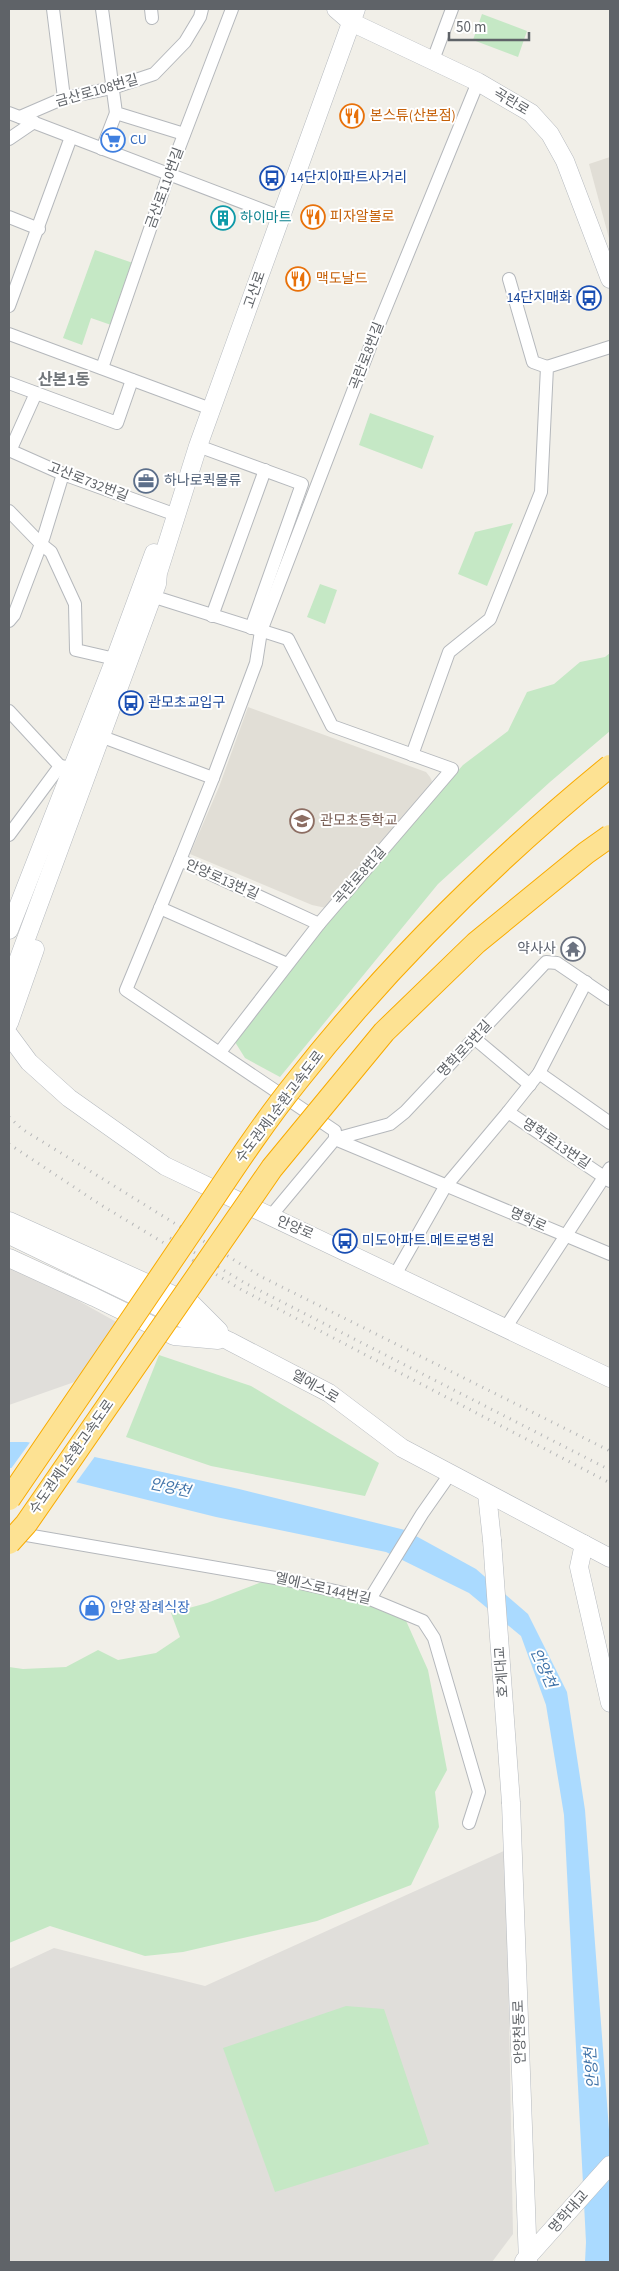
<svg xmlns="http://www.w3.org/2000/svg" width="619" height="2271" font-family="'Source Sans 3','Noto Sans KR',sans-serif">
	<rect width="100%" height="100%" fill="#f1efe8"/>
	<g fill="#e0deda">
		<path d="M 9,1262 L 120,1324 L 83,1379 L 9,1405 Z"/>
		<path d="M 506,1850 L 513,2234 L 492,2262 L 9,2262 L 9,1969 L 54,1948 L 205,1986 Z"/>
	</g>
	<g fill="#e1ded6">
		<path d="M 610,157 L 610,242 L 589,164 Z"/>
		<path d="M 248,707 L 426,772 L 430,777 L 432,781 L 429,787 L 326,908 L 312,905 L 190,854 L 219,787 Z"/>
	</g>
	<g fill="#c5e8c5">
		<path d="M 482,14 L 527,31 L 518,57 L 473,40 Z"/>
		<path d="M 95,250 L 136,264 L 114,326 L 91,318 L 82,345 L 63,338 Z"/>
		<path d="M 370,413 L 434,436 L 422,469 L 359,445 Z"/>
		<path d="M 513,523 L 487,586 L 458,574 L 475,532 Z"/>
		<path d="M 320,584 L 337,590 L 325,624 L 307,617 Z"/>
		<path d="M 610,653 L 610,731 L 550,782 L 438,884 L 280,1077 L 245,1058 L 235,1042 L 327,922 L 403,833 L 463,765 L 508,731 L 527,692 L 554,684 L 580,662 L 605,657 Z"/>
		<path d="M 159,1355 L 251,1386 L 379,1463 L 365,1496 L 211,1466 L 126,1437 Z"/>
		<path d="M 272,1578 L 399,1605 L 428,1670 L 447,1770 L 435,1792 L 439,1827 L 411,1885 L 317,1921 L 183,1952 L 145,1956 L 50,1926 L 9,1943 L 9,1667 L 23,1669 L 66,1667 L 98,1650 L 118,1660 L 156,1653 L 180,1637 L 171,1613 L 207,1603 Z"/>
		<path d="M 346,2006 L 384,2009 L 429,2144 L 275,2192 L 223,2048 Z"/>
	</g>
	<path fill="#aadaff" d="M 9,1442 L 27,1442 L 239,1489 L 405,1530 L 476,1569 L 528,1614 L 567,1692 L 585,1810 L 610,2143 L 610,2262 L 585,2262 L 586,2242 L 564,1815 L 546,1705 L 521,1636 L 469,1593 L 386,1552 L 216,1517 L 19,1468 L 9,1468 Z"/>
	<path fill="#f1efe8" d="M 31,1441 L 96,1455 L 75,1484 L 19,1470 L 10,1470 Z"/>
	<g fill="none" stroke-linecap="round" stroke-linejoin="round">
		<g stroke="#b5b8bc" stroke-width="14">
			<g id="street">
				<path d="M 53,9 L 64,98"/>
				<path d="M 102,9 L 116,113 L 184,134"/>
				<path d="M 151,9 L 152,18"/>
				<path d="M 433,60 L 452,9"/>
				<path d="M 9,113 L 281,217"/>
				<path d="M 20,117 L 64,98 L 112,88 L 154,74 L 185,42 L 200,17 L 202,9"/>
				<path d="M 9,139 L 34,122"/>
				<path d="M 102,149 L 116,113"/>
				<path d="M 9,217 L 39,229"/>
				<path d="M 509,279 L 533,362 L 547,367"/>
				<path d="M 9,306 L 71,137"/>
				<path d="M 9,334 L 211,409"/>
				<path d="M 102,368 L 169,174 L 232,9"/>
				<path d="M 9,383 L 117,423 L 132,380"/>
				<path d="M 198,446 L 302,484 L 251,628"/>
				<path d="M 9,450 L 63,474 L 168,512"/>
				<path d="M 10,451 L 36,393"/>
				<path d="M 9,511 L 41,544 L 51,552 L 75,604 L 76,650 L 115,659"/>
				<path d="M 158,598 L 288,639 L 332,726 L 452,769 L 319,924 L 220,1052"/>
				<path d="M 212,616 L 265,470"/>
				<path d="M 9,621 L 14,615 L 44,536 L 63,474"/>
				<path d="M 9,711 L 60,766"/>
				<path d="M 108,739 L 213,778"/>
				<path d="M 412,755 L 449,652 L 490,619 L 541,492 L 547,367 L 610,347"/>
				<path d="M 9,835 L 60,766 L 73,768"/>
				<path d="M 180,860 L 213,778 L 256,663 L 261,631 L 375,334 L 478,82"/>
				<path d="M 160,908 L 287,964"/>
				<path d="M 474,1038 L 530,1085"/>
				<path d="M 539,1073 L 610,1123"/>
				<path d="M 508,1112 L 539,1073 L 586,982"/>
				<path d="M 335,1139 L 390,1124 L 405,1112 L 546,962 L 557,963 L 610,999"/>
				<path d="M 335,1139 L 610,1254"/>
				<path d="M 270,1217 L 335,1139 L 335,1131 L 126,990 L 180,860 L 319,924"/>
				<path d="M 395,1275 L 445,1187 L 508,1112 L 610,1181"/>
				<path d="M 506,1327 L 610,1168"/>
				<path d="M 15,1533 L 287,1580 L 370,1599 L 423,1621 L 434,1638 L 479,1792 L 469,1823"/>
				<path d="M 370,1599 L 422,1514 L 450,1474"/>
			</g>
		</g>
		<g stroke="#b6babf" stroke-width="19">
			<g id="secondary">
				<path d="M 336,9 L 351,22 L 478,82 L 531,113 L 550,134 L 565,161 L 610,279"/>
				<path d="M 9,930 L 115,659 L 154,553"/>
				<path d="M 9,985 L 157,584 L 158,573 L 198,446 L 356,9"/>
				<path d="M 9,1023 L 35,949"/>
				<path d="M 9,1035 L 29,1062 L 69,1098 L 165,1166 L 610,1378"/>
				<path d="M 9,1221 L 191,1303 L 219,1331"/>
				<path d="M 9,1235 L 229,1341 L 329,1393 L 402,1448 L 610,1558"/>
				<path d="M 9,1258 L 94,1297 L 174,1336 L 218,1340"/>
				<path d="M 487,1494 L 492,1540"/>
				<path d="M 584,1544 L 579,1567 L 610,1703"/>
				<path d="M 511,1803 L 528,2262"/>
				<path d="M 524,2261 L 610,2165"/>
			</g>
		</g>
		<use href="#street" stroke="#fff" stroke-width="12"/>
		<use href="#secondary" stroke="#fff" stroke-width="18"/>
		<g stroke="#b6b7b8" stroke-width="3" stroke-dasharray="1 6" stroke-linecap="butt">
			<path d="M 9,1117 L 22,1129 L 260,1276 L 610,1451"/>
			<path d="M 9,1144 L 101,1205 L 242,1290 L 610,1483"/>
			<path d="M 170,1238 L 245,1283 L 610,1470"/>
		</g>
		<g stroke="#b6babf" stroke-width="19" stroke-linecap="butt">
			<path id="secondary-bridge" d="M 492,1540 L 511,1803"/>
		</g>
		<g stroke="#f9ab00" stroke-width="24" stroke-linecap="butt">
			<g id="highway-bridge">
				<path d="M 9,1499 C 67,1414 126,1328 184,1242 C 221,1188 256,1132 297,1081 C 389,964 495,860 610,766"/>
				<path d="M 9,1543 L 26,1524 L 272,1168 L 384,1032 L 476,943 L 586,853 L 610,836"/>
			</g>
		</g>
		<use href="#secondary-bridge" stroke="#fff" stroke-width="18"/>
		<use href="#highway-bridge" stroke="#fde293" stroke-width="22"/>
	</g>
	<defs>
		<g id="restaurant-ring" transform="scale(1.25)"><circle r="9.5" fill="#fff" stroke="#e8710a" stroke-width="1.5"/><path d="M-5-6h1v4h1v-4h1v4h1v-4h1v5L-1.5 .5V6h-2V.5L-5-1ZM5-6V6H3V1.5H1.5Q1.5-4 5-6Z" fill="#e8710a"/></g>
		<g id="supermarket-ring" transform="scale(1.25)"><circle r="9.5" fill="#fff" stroke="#3f7fe0" stroke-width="1.5"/><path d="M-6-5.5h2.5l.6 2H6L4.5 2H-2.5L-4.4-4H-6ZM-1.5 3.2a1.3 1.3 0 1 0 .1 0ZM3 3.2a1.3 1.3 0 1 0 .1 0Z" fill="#3f7fe0"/></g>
		<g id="bus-ring" transform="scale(1.25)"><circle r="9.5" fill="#fff" stroke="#1a4fb4" stroke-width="1.5"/><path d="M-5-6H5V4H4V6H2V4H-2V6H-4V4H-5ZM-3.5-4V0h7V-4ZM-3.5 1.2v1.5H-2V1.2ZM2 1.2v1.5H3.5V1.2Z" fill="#1a4fb4"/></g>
		<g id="building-ring" transform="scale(1.25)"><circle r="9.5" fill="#fff" stroke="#0f9aa8" stroke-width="1.5"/><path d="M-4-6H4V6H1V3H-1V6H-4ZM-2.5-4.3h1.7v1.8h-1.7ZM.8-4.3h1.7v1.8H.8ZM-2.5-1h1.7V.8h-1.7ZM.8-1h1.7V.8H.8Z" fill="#0f9aa8"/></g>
		<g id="office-ring" transform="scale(1.25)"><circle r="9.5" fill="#fff" stroke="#5c6f8a" stroke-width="1.5"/><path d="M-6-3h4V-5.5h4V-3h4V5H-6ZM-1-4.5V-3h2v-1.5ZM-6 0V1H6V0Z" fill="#5c6f8a"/></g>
		<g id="school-ring" transform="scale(1.25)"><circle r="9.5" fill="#fff" stroke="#8d6e63" stroke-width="1.5"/><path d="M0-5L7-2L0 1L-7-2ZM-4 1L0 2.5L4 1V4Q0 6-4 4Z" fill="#8d6e63"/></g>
		<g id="temple-ring" transform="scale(1.25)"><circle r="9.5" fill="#fff" stroke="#6b7280" stroke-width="1.5"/><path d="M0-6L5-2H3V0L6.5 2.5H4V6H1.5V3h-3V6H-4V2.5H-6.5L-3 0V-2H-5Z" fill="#6b7280"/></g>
		<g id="shop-ring" transform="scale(1.25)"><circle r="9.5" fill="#fff" stroke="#3f7fe0" stroke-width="1.5"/><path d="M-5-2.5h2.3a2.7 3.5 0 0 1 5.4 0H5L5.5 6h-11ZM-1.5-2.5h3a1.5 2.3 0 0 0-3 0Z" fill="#3f7fe0"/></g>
	</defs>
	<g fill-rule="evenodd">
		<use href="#restaurant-ring" x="352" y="116"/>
		<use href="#supermarket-ring" x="113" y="140"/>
		<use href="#bus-ring" x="272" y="178"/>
		<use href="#restaurant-ring" x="313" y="217"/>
		<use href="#building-ring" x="223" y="218"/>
		<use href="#restaurant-ring" x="298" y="279"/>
		<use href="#bus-ring" x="589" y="298"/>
		<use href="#office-ring" x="146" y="481"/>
		<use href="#bus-ring" x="131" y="703"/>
		<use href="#school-ring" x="302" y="821"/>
		<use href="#temple-ring" x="573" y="949"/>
		<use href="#bus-ring" x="345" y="1241"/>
		<use href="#shop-ring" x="92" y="1608"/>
	</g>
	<g text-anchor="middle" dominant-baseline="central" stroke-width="4" stroke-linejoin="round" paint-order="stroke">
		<g font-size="14" fill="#5f6368" stroke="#fff">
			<text transform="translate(97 91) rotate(-16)">금산로108번길</text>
			<text transform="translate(511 102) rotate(31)">곡란로</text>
			<text transform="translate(165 188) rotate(-70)">금산로110번길</text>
			<text transform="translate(255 290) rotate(-71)">고산로</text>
			<text transform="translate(367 356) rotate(-69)">곡란로8번길</text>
			<text transform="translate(88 482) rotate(21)">고산로732번길</text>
			<text transform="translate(360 876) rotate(-49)">곡란로8번길</text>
			<text transform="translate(222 880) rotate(24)">안양로13번길</text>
			<text transform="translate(465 1049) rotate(-47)">명학로5번길</text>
			<text transform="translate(280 1107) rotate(-53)">수도권제1순환고속도로</text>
			<text transform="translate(556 1144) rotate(34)">명학로13번길</text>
			<text transform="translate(528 1220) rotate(24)">명학로</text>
			<text transform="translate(295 1228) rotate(23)">안양로</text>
			<text transform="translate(315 1387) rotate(30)">엘에스로</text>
			<text transform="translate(72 1457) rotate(-55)">수도권제1순환고속도로</text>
			<text transform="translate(323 1589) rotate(13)">엘에스로144번길</text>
			<text transform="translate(502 1672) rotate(-94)">호계대교</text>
			<text transform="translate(520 2032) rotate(-92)">안양천동로</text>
			<text transform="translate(569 2212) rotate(-49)">명학대교</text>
		</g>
		<g font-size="14" fill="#c56008" stroke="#fff" text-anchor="start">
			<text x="370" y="116">본스튜(산본점)</text>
			<text x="330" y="217">피자알볼로</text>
			<text x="316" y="279">맥도날드</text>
		</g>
		<g font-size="14" fill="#366cbe" stroke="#fff" text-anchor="start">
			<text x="130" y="140">CU</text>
			<text x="110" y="1608">안양 장례식장</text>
		</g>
		<g font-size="14" fill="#164399" stroke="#fff" text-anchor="start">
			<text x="290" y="178">14단지아파트사거리</text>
			<text x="572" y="298" text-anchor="end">14단지매화</text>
			<text x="148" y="703">관모초교입구</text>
			<text x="362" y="1241">미도아파트.메트로병원</text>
		</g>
		<g font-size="14" fill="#0d838f" stroke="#fff" text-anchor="start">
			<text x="240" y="218">하이마트</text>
		</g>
		<g font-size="14" fill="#4e5e75" stroke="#fff" text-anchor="start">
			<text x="164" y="481">하나로퀵물류</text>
		</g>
		<g font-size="14" fill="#785e54" stroke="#fff" text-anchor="start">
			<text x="320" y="821">관모초등학교</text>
		</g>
		<g font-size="14" fill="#5b616d" stroke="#fff" text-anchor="end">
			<text x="556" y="949">약사사</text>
		</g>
		<g font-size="15" font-style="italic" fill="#4174aa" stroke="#fff">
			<text transform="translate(170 1488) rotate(12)">안양천</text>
			<text transform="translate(543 1668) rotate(66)">안양천</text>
			<text transform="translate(592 2068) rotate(-94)">안양천</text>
		</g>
		<g font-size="16" font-weight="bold" fill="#70757a" stroke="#fff">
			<text x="64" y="380">산본1동</text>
		</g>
	</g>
	<rect width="619" height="2271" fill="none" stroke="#5f6368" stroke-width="20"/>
	<path d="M449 32v8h80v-8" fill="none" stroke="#5f6368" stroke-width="2.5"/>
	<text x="456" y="32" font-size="15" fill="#5f6368" stroke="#ffffff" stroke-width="4" paint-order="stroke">50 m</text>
</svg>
